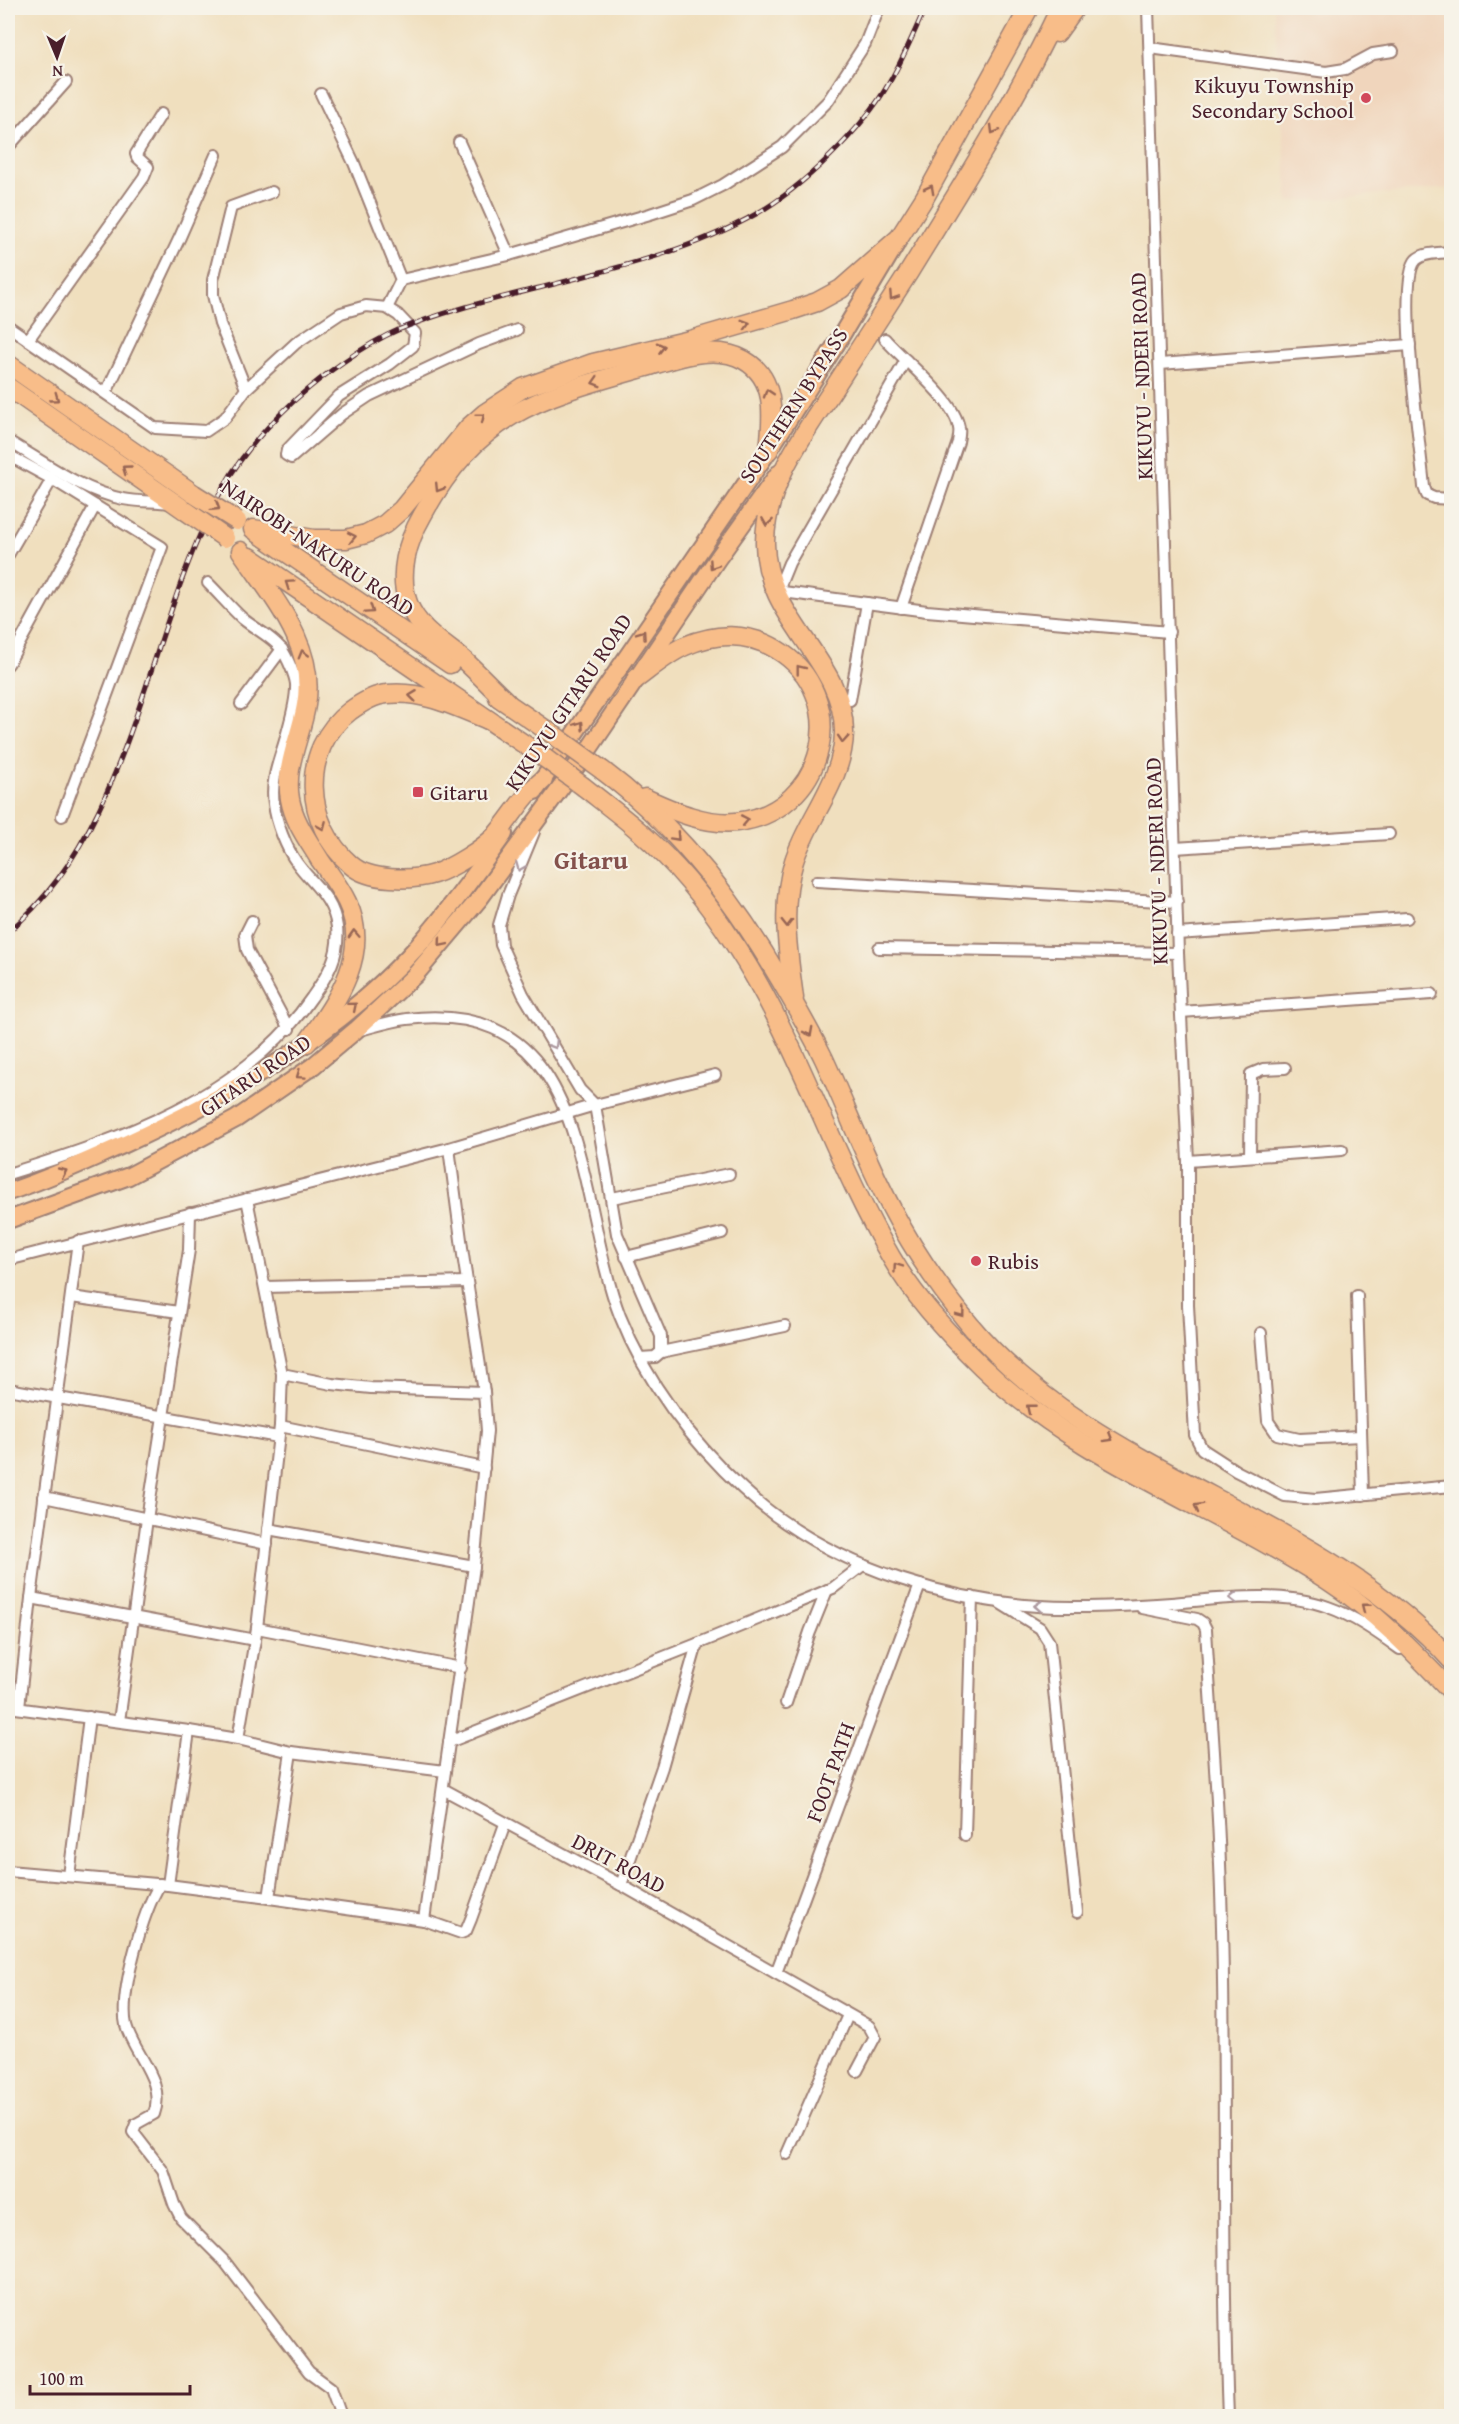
<svg xmlns="http://www.w3.org/2000/svg" width="1459" height="2424" font-family="'Gentium Book Plus',serif">
	<rect width="100%" height="100%" fill="#f7f3e8"/>
	<filter id="ink" filterUnits="userSpaceOnUse"><feTurbulence type="fractalNoise" baseFrequency=".0167" numOctaves="2"/><feDisplacementMap in="SourceGraphic" scale="12" xChannelSelector="R" yChannelSelector="G"/><feConvolveMatrix kernelMatrix="1 2 1 2 8 2 1 2 1" color-interpolation-filters="sRGB"/></filter>
	<filter id="wash" filterUnits="userSpaceOnUse"><feTurbulence type="fractalNoise" baseFrequency=".008" numOctaves="4" result="noise"/><feDisplacementMap in="SourceGraphic" scale="24" xChannelSelector="R" yChannelSelector="G"/><feGaussianBlur stdDeviation="1.35" result="paint"/><feColorMatrix in="noise" values="0 0 0 0 0 0 0 0 0 0 0 0 0 0 0 0 0 1.4 0 .05"/><feComposite in="paint" operator="in"/></filter>
	<g filter="url(#wash)">
		<rect width="100%" height="100%" fill="#f0dfbe"/>
		<path fill="#f0d5bc" d="M 1274,8 L 1451,8 L 1451,188 L 1288,202 Z"/>
	</g>
	<g filter="url(#ink)">
		<g fill="none" stroke-linecap="round" stroke-linejoin="round">
			<g stroke="#9d7f74" stroke-width="14">
				<g id="street">
					<path d="M 1148,8 L 1178,953 L 1188,1161 L 1188,1305 L 1195,1435 L 1202,1449 L 1236,1471 L 1285,1496 L 1315,1499 L 1452,1486"/>
					<path d="M 1150,48 L 1326,72 L 1345,69 L 1373,54 L 1393,51"/>
					<path d="M 321,94 L 354,163 L 401,280"/>
					<path d="M 459,142 L 509,255"/>
					<path d="M 8,147 L 66,82"/>
					<path d="M 1452,252 C 1441,253 1424,252 1416,260 C 1396,281 1421,451 1424,487 L 1427,495 L 1434,498 L 1452,499"/>
					<path d="M 387,308 L 401,280 L 509,255 L 650,214 L 693,200 L 723,185 L 782,147 L 828,101 L 865,44 L 879,8"/>
					<path d="M 8,326 L 155,428 L 206,431 L 225,418 L 246,389 L 296,343 L 341,313 L 366,306 L 387,308 L 398,315 L 415,333 L 413,346 L 390,364 L 339,396 L 287,450 L 286,455 L 291,458 L 342,414 L 369,396 L 479,344 L 517,330"/>
					<path d="M 885,339 C 904,361 955,400 959,428 C 960,432 959,437 958,442 L 901,608"/>
					<path d="M 28,340 L 144,177 L 148,167 L 137,157 L 136,154 L 161,114"/>
					<path d="M 906,360 L 789,563 L 780,585 L 783,592 L 927,611 L 1169,632"/>
					<path d="M 1160,364 L 1410,345"/>
					<path d="M 246,389 L 220,324 L 213,295 L 213,280 L 231,207 L 272,192"/>
					<path d="M 106,393 L 180,237 L 216,155"/>
					<path d="M 8,441 C 44,462 82,491 123,499 C 138,502 155,501 170,503"/>
					<path d="M 8,455 L 52,479 L 162,547 L 62,816"/>
					<path d="M 8,555 L 52,479"/>
					<path d="M 8,664 L 95,506"/>
					<path d="M 850,700 L 867,603"/>
					<path d="M 241,704 L 282,649"/>
					<path d="M 534,832 L 508,895 L 499,925 L 501,945 L 523,994 L 580,1090 L 595,1105 L 617,1234 L 661,1336 L 661,1352 L 655,1357 L 640,1358"/>
					<path d="M 1175,848 L 1389,834"/>
					<path d="M 817,881 L 1177,902"/>
					<path d="M 252,921 L 245,935 L 247,950 L 289,1029"/>
					<path d="M 1177,934 L 1407,918"/>
					<path d="M 879,948 L 1178,953"/>
					<path d="M 1181,1012 L 1432,994"/>
					<path d="M 360,1030 C 375,1026 391,1021 407,1019 C 594,997 574,1196 620,1316 C 646,1382 692,1442 743,1489 C 830,1570 964,1609 1081,1607 C 1111,1607 1141,1605 1171,1603 C 1220,1599 1281,1590 1328,1607 C 1354,1616 1378,1633 1400,1649"/>
					<path d="M 1250,1156 L 1251,1074 L 1263,1069 L 1285,1068"/>
					<path d="M 1188,1161 L 1342,1150"/>
					<path d="M 8,1174 C 118,1140 244,1097 312,997 C 328,975 340,955 337,927 C 333,897 313,885 297,863 C 286,848 276,822 274,804 C 270,780 280,759 286,737 C 290,721 297,701 296,684 C 295,675 287,657 282,650 C 274,638 255,629 243,619 C 231,608 220,595 208,583"/>
					<path d="M 612,1198 L 729,1174"/>
					<path d="M 626,1257 L 722,1233"/>
					<path d="M 8,1260 L 449,1148 L 595,1105 L 715,1075"/>
					<path d="M 265,1287 L 467,1282"/>
					<path d="M 1357,1296 L 1363,1495"/>
					<path d="M 71,1297 L 179,1312"/>
					<path d="M 1261,1333 L 1268,1421 L 1277,1434 L 1299,1439 L 1361,1436"/>
					<path d="M 661,1352 L 785,1326"/>
					<path d="M 282,1374 L 332,1384 L 371,1388 L 484,1392"/>
					<path d="M 8,1389 L 278,1437"/>
					<path d="M 280,1426 L 484,1468"/>
					<path d="M 44,1497 L 267,1544"/>
					<path d="M 268,1529 L 474,1566"/>
					<path d="M 31,1598 L 255,1640"/>
					<path d="M 1000,1603 L 1040,1628 L 1049,1642 L 1077,1912"/>
					<path d="M 1142,1608 L 1197,1619 L 1203,1623 L 1206,1629 C 1210,1700 1216,1770 1219,1841 C 1228,2033 1220,2225 1228,2416"/>
					<path d="M 257,1628 L 461,1668"/>
					<path d="M 786,1703 L 810,1632 L 827,1590"/>
					<path d="M 8,1707 L 189,1731 L 238,1739 L 291,1752 L 445,1771"/>
					<path d="M 19,1707 L 31,1598 L 78,1241"/>
					<path d="M 119,1721 L 147,1519 L 189,1250 L 190,1213"/>
					<path d="M 238,1739 L 257,1628 L 280,1426 L 282,1374 L 247,1199"/>
					<path d="M 449,1742 L 697,1644 L 833,1588 L 863,1565"/>
					<path d="M 443,1789 L 621,1885 L 869,2026 L 875,2037 L 857,2071"/>
					<path d="M 965,1835 L 972,1597"/>
					<path d="M 8,1871 L 168,1885 L 269,1898 L 424,1920 L 461,1933 L 466,1931 L 471,1919 L 505,1824"/>
					<path d="M 69,1876 L 89,1717"/>
					<path d="M 160,1884 C 143,1911 119,1994 126,2025 C 134,2055 166,2081 154,2114 L 136,2124 L 133,2132 L 163,2171 L 174,2204 L 181,2218 L 225,2262 L 309,2372 L 331,2388 L 341,2416"/>
					<path d="M 168,1885 L 189,1731"/>
					<path d="M 621,1885 L 662,1767 L 697,1644"/>
					<path d="M 269,1898 L 291,1752"/>
					<path d="M 424,1920 L 474,1566 L 487,1431 L 484,1392 L 463,1255 L 449,1148"/>
					<path d="M 776,1973 L 920,1585"/>
					<path d="M 787,2154 L 848,2015"/>
				</g>
			</g>
			<g stroke="#9d7f74" stroke-width="20">
				<g id="primary">
					<path d="M 535,791 L 769,450 L 835,346 L 896,244"/>
					<path d="M 8,1192 C 49,1179 86,1161 125,1144 C 232,1095 339,1034 418,946 C 449,911 477,872 504,834"/>
					<path d="M 8,1220 L 129,1176 L 236,1119 L 313,1066 L 356,1030 L 415,975 L 480,898 L 589,749 L 718,558 L 778,474"/>
				</g>
			</g>
			<g stroke="#9d7f74" stroke-width="21">
				<g id="highway">
					<path d="M 1057,33 L 1075,8"/>
					<path d="M 8,364 L 194,494"/>
					<path d="M 8,387 L 186,511"/>
					<path d="M 253,529 L 314,539 L 346,539 L 366,534 L 385,524 L 402,509 L 469,427 L 485,413 L 523,388 L 593,363 L 690,340 L 793,310 L 817,302 L 841,289 L 899,238 L 925,197 L 1029,8"/>
					<path d="M 258,533 L 450,664"/>
					<path d="M 241,551 C 272,597 317,646 306,705 C 301,737 284,766 290,799 C 294,822 308,840 320,860 C 329,873 340,887 347,902 C 372,954 336,1002 307,1043"/>
					<path d="M 250,557 L 546,759"/>
					<path d="M 636,679 C 651,668 667,654 685,646 C 715,633 747,632 776,649 C 854,695 826,813 736,822 C 704,825 674,811 645,798"/>
					<path d="M 498,697 L 558,738"/>
					<path d="M 507,702 C 493,689 479,674 465,661 C 445,644 418,630 408,603 C 398,574 407,542 422,516 C 478,413 537,398 643,368 C 674,359 714,343 744,360 C 778,379 772,419 769,450"/>
					<path d="M 488,720 C 457,707 422,690 387,694 C 374,695 361,703 350,711 C 299,750 304,824 351,865 C 369,881 412,881 434,874 C 452,868 483,849 496,835 C 512,817 523,795 543,780"/>
					<path d="M 602,770 C 677,826 734,900 781,981 C 796,1007 811,1032 824,1059 C 847,1109 866,1161 892,1209 C 913,1250 941,1290 970,1325 C 1096,1477 1319,1512 1452,1661"/>
					<path d="M 584,787 C 603,802 622,816 640,832 C 677,864 709,904 735,945 C 799,1043 832,1156 891,1257 C 914,1297 949,1335 982,1367 C 1080,1461 1214,1507 1327,1580 C 1375,1611 1413,1651 1452,1692"/>
					<path d="M 794,998 C 788,952 780,906 794,861 C 808,817 843,781 844,733 C 845,661 764,619 765,542 C 766,483 803,436 834,388 C 859,349 884,311 909,272 C 962,186 1017,99 1060,8"/>
				</g>
			</g>
			<use href="#street" stroke="#fff" stroke-width="10"/>
			<use href="#primary" stroke="#f8bd89" stroke-width="16"/>
			<use href="#highway" stroke="#f8bd89" stroke-width="18"/>
			<g stroke="#4a1f2b" stroke-width="5">
				<path id="rail" d="M 8,932 C 135,828 145,625 224,486 C 242,454 268,425 295,400 C 322,376 365,344 398,330 C 444,311 491,300 539,288 C 612,269 689,252 756,214 C 802,188 863,129 889,83 C 903,59 914,33 925,8"/>
			</g>
			<use href="#rail" stroke="#f7f3e8" stroke-width="3" stroke-dasharray="9" stroke-linecap="butt"/>
			<g stroke="#9d7f74" stroke-width="21" stroke-linecap="butt">
				<g id="highway-bridge">
					<path d="M 194,494 L 237,521"/>
					<path d="M 186,511 L 225,538"/>
					<path d="M 558,738 L 602,770"/>
					<path d="M 546,759 L 584,787"/>
				</g>
			</g>
			<use href="#highway-bridge" stroke="#f8bd89" stroke-width="18"/>
		</g>
		<defs><path id="oneway-chevron" d="M-2-3.5L2.5 0L-2 3.5" fill="none" stroke-width="1.6" stroke-linecap="round" stroke-linejoin="round" transform="scale(1.5)"/></defs>
		<g stroke="#986655">
			<use href="#oneway-chevron" transform="translate(994 130) rotate(121)"/>
			<use href="#oneway-chevron" transform="translate(930 189) rotate(-62)"/>
			<use href="#oneway-chevron" transform="translate(893 296) rotate(123)"/>
			<use href="#oneway-chevron" transform="translate(746 324) rotate(-17)"/>
			<use href="#oneway-chevron" transform="translate(661 347) rotate(-14)"/>
			<use href="#oneway-chevron" transform="translate(596 382) rotate(163)"/>
			<use href="#oneway-chevron" transform="translate(768 393) rotate(-108)"/>
			<use href="#oneway-chevron" transform="translate(55 398) rotate(36)"/>
			<use href="#oneway-chevron" transform="translate(481 417) rotate(-39)"/>
			<use href="#oneway-chevron" transform="translate(126 469) rotate(-144)"/>
			<use href="#oneway-chevron" transform="translate(439 488) rotate(122)"/>
			<use href="#oneway-chevron" transform="translate(216 507) rotate(32)"/>
			<use href="#oneway-chevron" transform="translate(767 522) rotate(99)"/>
			<use href="#oneway-chevron" transform="translate(352 537) rotate(-12)"/>
			<use href="#oneway-chevron" transform="translate(713 565) rotate(124)"/>
			<use href="#oneway-chevron" transform="translate(289 584) rotate(-146)"/>
			<use href="#oneway-chevron" transform="translate(370 610) rotate(34)"/>
			<use href="#oneway-chevron" transform="translate(642 634) rotate(-55)"/>
			<use href="#oneway-chevron" transform="translate(303 654) rotate(-106)"/>
			<use href="#oneway-chevron" transform="translate(800 669) rotate(-128)"/>
			<use href="#oneway-chevron" transform="translate(413 696) rotate(-173)"/>
			<use href="#oneway-chevron" transform="translate(580 725) rotate(-56)"/>
			<use href="#oneway-chevron" transform="translate(843 739) rotate(94)"/>
			<use href="#oneway-chevron" transform="translate(745 820) rotate(-11)"/>
			<use href="#oneway-chevron" transform="translate(322 826) rotate(67)"/>
			<use href="#oneway-chevron" transform="translate(676 837) rotate(47)"/>
			<use href="#oneway-chevron" transform="translate(787 923) rotate(89)"/>
			<use href="#oneway-chevron" transform="translate(354 934) rotate(-93)"/>
			<use href="#oneway-chevron" transform="translate(442 943) rotate(130)"/>
			<use href="#oneway-chevron" transform="translate(353 1006) rotate(-40)"/>
			<use href="#oneway-chevron" transform="translate(809 1032) rotate(62)"/>
			<use href="#oneway-chevron" transform="translate(300 1075) rotate(145)"/>
			<use href="#oneway-chevron" transform="translate(63 1172) rotate(-25)"/>
			<use href="#oneway-chevron" transform="translate(897 1267) rotate(-125)"/>
			<use href="#oneway-chevron" transform="translate(961 1313) rotate(53)"/>
			<use href="#oneway-chevron" transform="translate(1030 1408) rotate(-141)"/>
			<use href="#oneway-chevron" transform="translate(1109 1438) rotate(31)"/>
			<use href="#oneway-chevron" transform="translate(1198 1507) rotate(-151)"/>
			<use href="#oneway-chevron" transform="translate(1365 1607) rotate(-142)"/>
		</g>
		<g stroke="#ae9aa0">
			<use href="#oneway-chevron" transform="translate(520 867) rotate(112)"/>
			<use href="#oneway-chevron" transform="translate(554 1045) rotate(59)"/>
			<use href="#oneway-chevron" transform="translate(1233 1598) rotate(179)"/>
			<use href="#oneway-chevron" transform="translate(1038 1606) rotate(-176)"/>
		</g>
	</g>
	<g fill="#d1495b" stroke="#f7f3e8" stroke-width="2">
		<circle cx="1366" cy="98" r="6"/>
		<rect x="412" y="786" width="12" height="12" rx="3"/>
		<circle cx="976" cy="1261" r="6"/>
	</g>
	<g text-anchor="middle" dominant-baseline="central" stroke-width="4.5" stroke-linejoin="round" paint-order="stroke">
		<g font-size="22" fill="#4a1f2b" stroke="#f7f3e8" text-anchor="start">
			<text x="1354" y="85" text-anchor="end">Kikuyu Township<tspan x="1354" dy="25">Secondary School</tspan></text>
			<text x="430" y="792">Gitaru</text>
			<text x="988" y="1261">Rubis</text>
		</g>
		<g font-size="22" fill="#4a1f2b" stroke="#f7f3e8">
			<text transform="translate(1141 376) rotate(-92)">KIKUYU - NDERI ROAD</text>
			<text transform="translate(793 405) rotate(-57)">SOUTHERN BYPASS</text>
			<text transform="translate(318 547) rotate(34)">NAIROBI-NAKURU ROAD</text>
			<text transform="translate(568 702) rotate(-56)">KIKUYU GITARU ROAD</text>
			<text transform="translate(1156 861) rotate(-92)">KIKUYU - NDERI ROAD</text>
			<text transform="translate(255 1075) rotate(-34)">GITARU ROAD</text>
			<text transform="translate(830 1772) rotate(-70)">FOOT PATH</text>
			<text transform="translate(619 1863) rotate(28)">DRIT ROAD</text>
		</g>
		<g font-size="26" font-weight="bold" fill="#84514c" stroke="#f7f3e8">
			<text x="591" y="859">Gitaru</text>
		</g>
	</g>
	<rect width="1459" height="2424" fill="none" stroke="#f7f3e8" stroke-width="30"/>
	<g transform="translate(57 57) rotate(178)" stroke="#f7f3e8" stroke-width="4.5" paint-order="stroke">
	<path d="M0-4.5L10 22L0 15L-10 22Z" fill="#4a1f2b"/>
	<text y="-9" font-size="16" font-weight="bold" text-anchor="middle" fill="#4a1f2b">N</text>
	</g>
	<path d="M30 2385v9h160v-9" fill="none" stroke="#4a1f2b" stroke-width="3"/>
	<text x="39" y="2385" font-size="18" fill="#4a1f2b" stroke="#f7f3e8" stroke-width="4.5" paint-order="stroke">100 m</text>
</svg>
